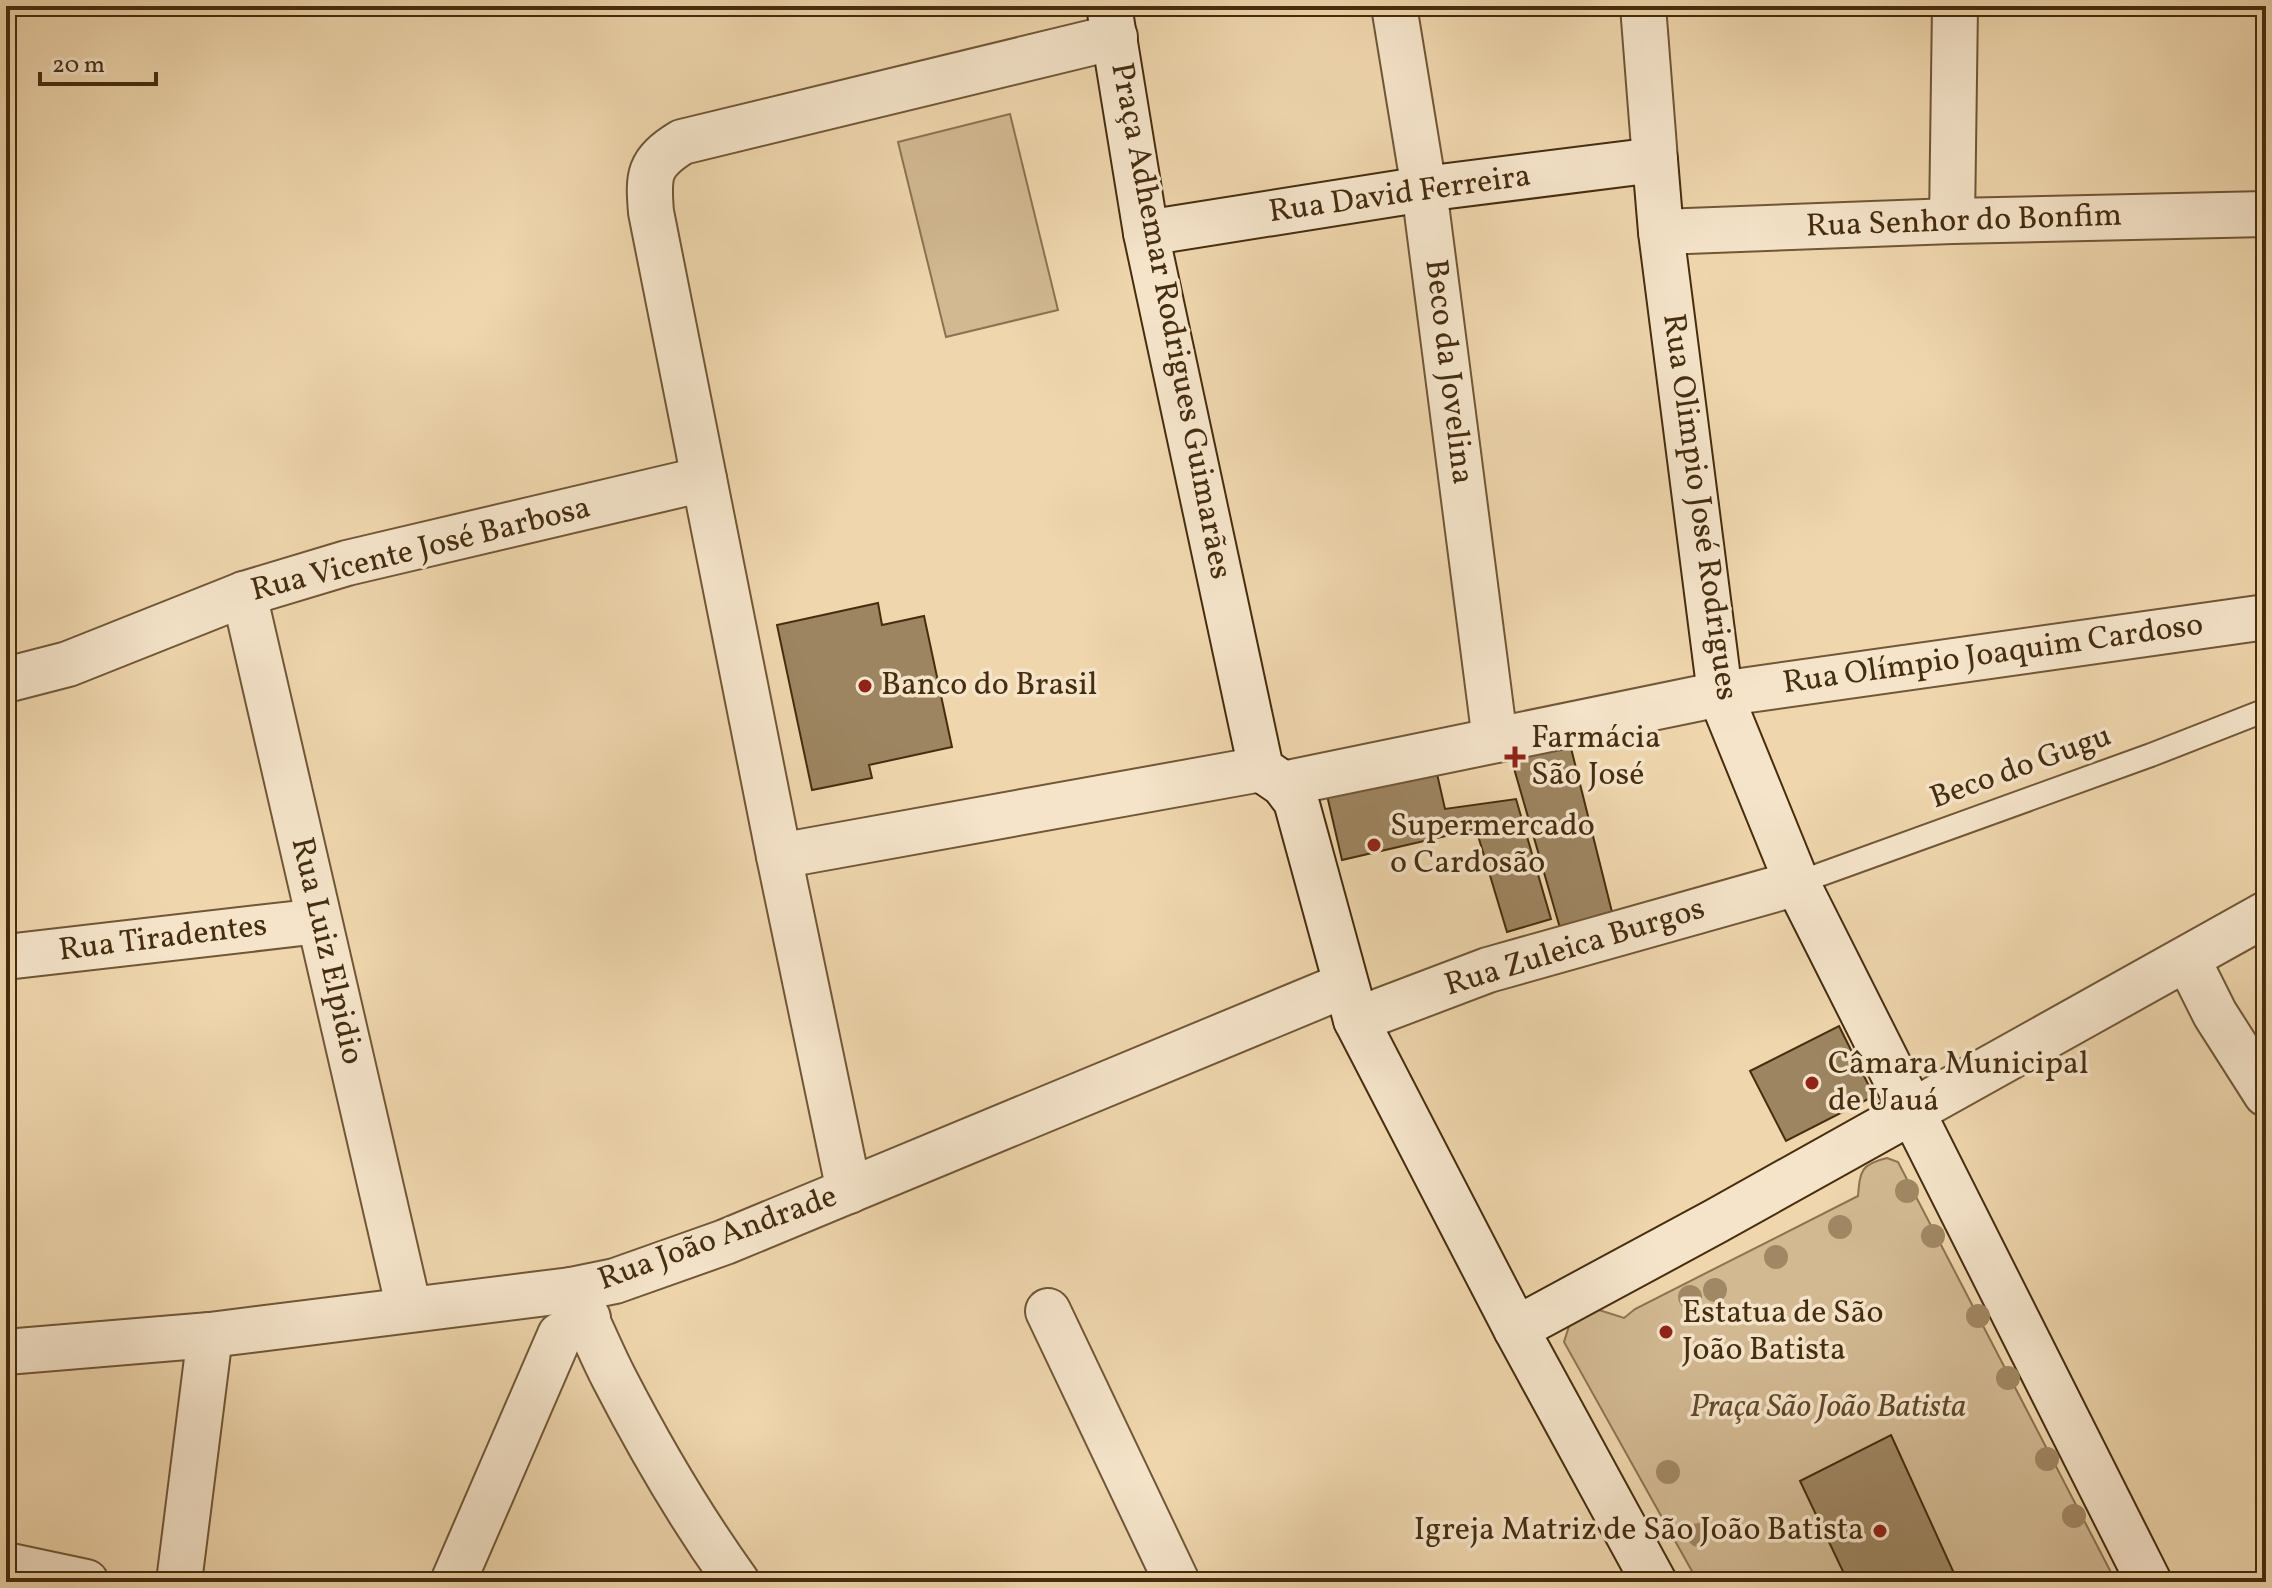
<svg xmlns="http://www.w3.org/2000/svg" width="2272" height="1588" font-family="Vollkorn,serif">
	<rect width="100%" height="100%" fill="#efd6ad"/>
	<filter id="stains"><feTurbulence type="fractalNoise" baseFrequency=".0025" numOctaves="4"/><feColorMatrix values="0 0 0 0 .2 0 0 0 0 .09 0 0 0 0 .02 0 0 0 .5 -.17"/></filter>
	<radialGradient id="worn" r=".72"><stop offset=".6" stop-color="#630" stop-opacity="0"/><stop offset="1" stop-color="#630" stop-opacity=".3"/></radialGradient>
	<g fill="#d2b992" stroke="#8c7350" stroke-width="2">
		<path d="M 1010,114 L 1058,310 L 946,337 L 898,142 Z"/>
		<path d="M 1887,1158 L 1898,1162 L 2116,1582 L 1698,1582 L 1564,1342 L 1571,1320 L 1593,1308 L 1624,1318 L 1635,1309 L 1858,1196 C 1860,1171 1861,1164 1887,1158 Z"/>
	</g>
	<g fill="#9d8561" stroke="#452d0e" stroke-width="2">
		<path d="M 878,603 L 882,625 L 924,616 L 952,747 L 869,765 L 872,778 L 812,790 L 777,625 Z"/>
		<path d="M 1569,740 L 1612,912 L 1560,928 L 1509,751 Z"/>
		<path d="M 1435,765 L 1445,809 L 1516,799 L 1551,919 L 1507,932 L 1476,829 L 1342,860 L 1326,791 Z"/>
		<path d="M 1839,1026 L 1874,1096 L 1786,1141 L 1750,1071 Z"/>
		<path d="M 1891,1435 L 1958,1582 L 1848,1582 L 1800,1481 Z"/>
	</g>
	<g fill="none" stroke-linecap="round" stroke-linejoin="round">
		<g stroke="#705736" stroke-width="26">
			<path id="lane" d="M 1797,883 L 2151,755 L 2266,710"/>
		</g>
		<g stroke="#705736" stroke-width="48">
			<g id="street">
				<path d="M 1394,6 L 1424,189 L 1495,740"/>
				<path d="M 1643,6 L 1655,160"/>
				<path d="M 1952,221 L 1955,6"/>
				<path d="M 1661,232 L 1952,221 L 2266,214"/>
				<path d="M 244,594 L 409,1309"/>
				<path d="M 6,680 L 68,664 L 244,594 L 347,563 L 704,479"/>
				<path d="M 1283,784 L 1720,694 L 2266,617"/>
				<path d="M 779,856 L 1261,769"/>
				<path d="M 6,957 L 319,921"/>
				<path d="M 2188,960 L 2215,1014 L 2266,1094"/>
				<path d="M 1356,1020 L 1488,970 L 1797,883"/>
				<path d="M 1913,1111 L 2266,914"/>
				<path d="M 849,1191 L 779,856 L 651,212 C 648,175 648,163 682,142 L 1115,37"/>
				<path d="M 571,1290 C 588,1319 599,1349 614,1378 C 650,1448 691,1518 737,1582"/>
				<path d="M 1048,1311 L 1177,1582"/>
				<path d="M 6,1352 L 210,1335 L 571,1290 L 615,1281 L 725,1242 L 1345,985"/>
				<path d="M 6,1565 L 86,1582"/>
				<path d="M 179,1582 L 210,1335"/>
				<path d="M 453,1582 L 560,1335 L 588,1318"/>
			</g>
		</g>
		<g stroke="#452d0e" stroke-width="48">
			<g id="secondary">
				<path d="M 1109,6 L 1146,233 L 1261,769 L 1283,784 L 1296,801 L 1356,1020 L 1516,1329 L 1654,1582"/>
				<path d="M 1146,233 L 1424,189 L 1655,160 L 1661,232 L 1720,694 L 1797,883 L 2149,1582"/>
				<path d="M 1516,1329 L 1716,1221 L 1913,1111"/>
			</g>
		</g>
		<use href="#lane" stroke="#f5e4ca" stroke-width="22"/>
		<use href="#street" stroke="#f5e4ca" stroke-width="44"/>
		<use href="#secondary" stroke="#f5e4ca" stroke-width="44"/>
	</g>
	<g fill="#a18864">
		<circle cx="1907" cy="1191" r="12"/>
		<circle cx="1840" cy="1227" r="12"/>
		<circle cx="1933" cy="1236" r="12"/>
		<circle cx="1776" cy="1257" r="12"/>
		<circle cx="1715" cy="1290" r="12"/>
		<circle cx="1690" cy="1297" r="12"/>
		<circle cx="1978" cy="1316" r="12"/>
		<circle cx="2008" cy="1378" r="12"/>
		<circle cx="2047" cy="1459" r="12"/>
		<circle cx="1668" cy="1472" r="12"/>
		<circle cx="2074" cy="1516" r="12"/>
		<circle cx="1699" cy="1535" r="12"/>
	</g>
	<g fill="#8f2418" stroke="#f5e4ca" stroke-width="3">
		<circle cx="865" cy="686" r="8"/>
		<path d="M1511 745h8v8h8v8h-8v8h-8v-8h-8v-8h8z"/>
		<circle cx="1374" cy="845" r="8"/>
		<circle cx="1812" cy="1083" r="8"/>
		<circle cx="1666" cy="1332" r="8"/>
		<circle cx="1880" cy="1531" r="8"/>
	</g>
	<g text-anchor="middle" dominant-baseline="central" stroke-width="7" stroke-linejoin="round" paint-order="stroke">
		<g font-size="32" fill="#452d0e" stroke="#f5e4ca">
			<text transform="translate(1400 195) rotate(-8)">Rua David Ferreira</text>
			<text transform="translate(1964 222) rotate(-2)">Rua Senhor do Bonfim</text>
			<text transform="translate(1170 321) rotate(79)">Praça Adhemar Rodrigues Guimarães</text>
			<text transform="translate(1448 372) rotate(83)">Beco da Jovelina</text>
			<text transform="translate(1699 507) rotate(82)">Rua Olimpio José Rodrigues</text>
			<text transform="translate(421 550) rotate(-14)">Rua Vicente José Barbosa</text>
			<text transform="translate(1993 655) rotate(-8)">Rua Olímpio Joaquim Cardoso</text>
			<text transform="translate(2021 768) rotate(-20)">Beco do Gugu</text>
			<text transform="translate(163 939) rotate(-7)">Rua Tiradentes</text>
			<text transform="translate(1575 948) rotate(-17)">Rua Zuleica Burgos</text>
			<text transform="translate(326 951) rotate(77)">Rua Luiz Elpidio</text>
			<text transform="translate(718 1239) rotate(-20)">Rua João Andrade</text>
		</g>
		<g font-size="32" fill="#452d0e" stroke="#f5e4ca" text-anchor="start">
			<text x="881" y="686">Banco do Brasil</text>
			<text x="1531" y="739">Farmácia<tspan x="1531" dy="37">São José</tspan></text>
			<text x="1390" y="827">Supermercado<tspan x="1390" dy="37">o Cardosão</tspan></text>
			<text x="1828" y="1065">Câmara Municipal<tspan x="1828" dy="37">de Uauá</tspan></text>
			<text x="1682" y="1314">Estatua de São<tspan x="1682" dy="37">João Batista</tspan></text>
			<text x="1864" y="1531" text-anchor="end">Igreja Matriz de São João Batista</text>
		</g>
		<g font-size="32" font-style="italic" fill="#614928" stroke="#f5e4ca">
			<text x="1828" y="1408">Praça São João Batista</text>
		</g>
	</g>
	<rect width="2272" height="1588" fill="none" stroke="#efd6ad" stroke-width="32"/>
	<rect x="8" y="8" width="2256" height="1572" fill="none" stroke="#452d0e" stroke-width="4"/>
	<rect x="16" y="16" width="2240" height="1556" fill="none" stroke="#452d0e" stroke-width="2"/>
	<path d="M40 72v12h116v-12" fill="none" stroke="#452d0e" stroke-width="4"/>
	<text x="52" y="72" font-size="24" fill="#452d0e" stroke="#f5e4ca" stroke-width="6" paint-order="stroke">20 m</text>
	<rect width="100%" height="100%" filter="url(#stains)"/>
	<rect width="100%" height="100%" fill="url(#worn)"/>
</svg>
